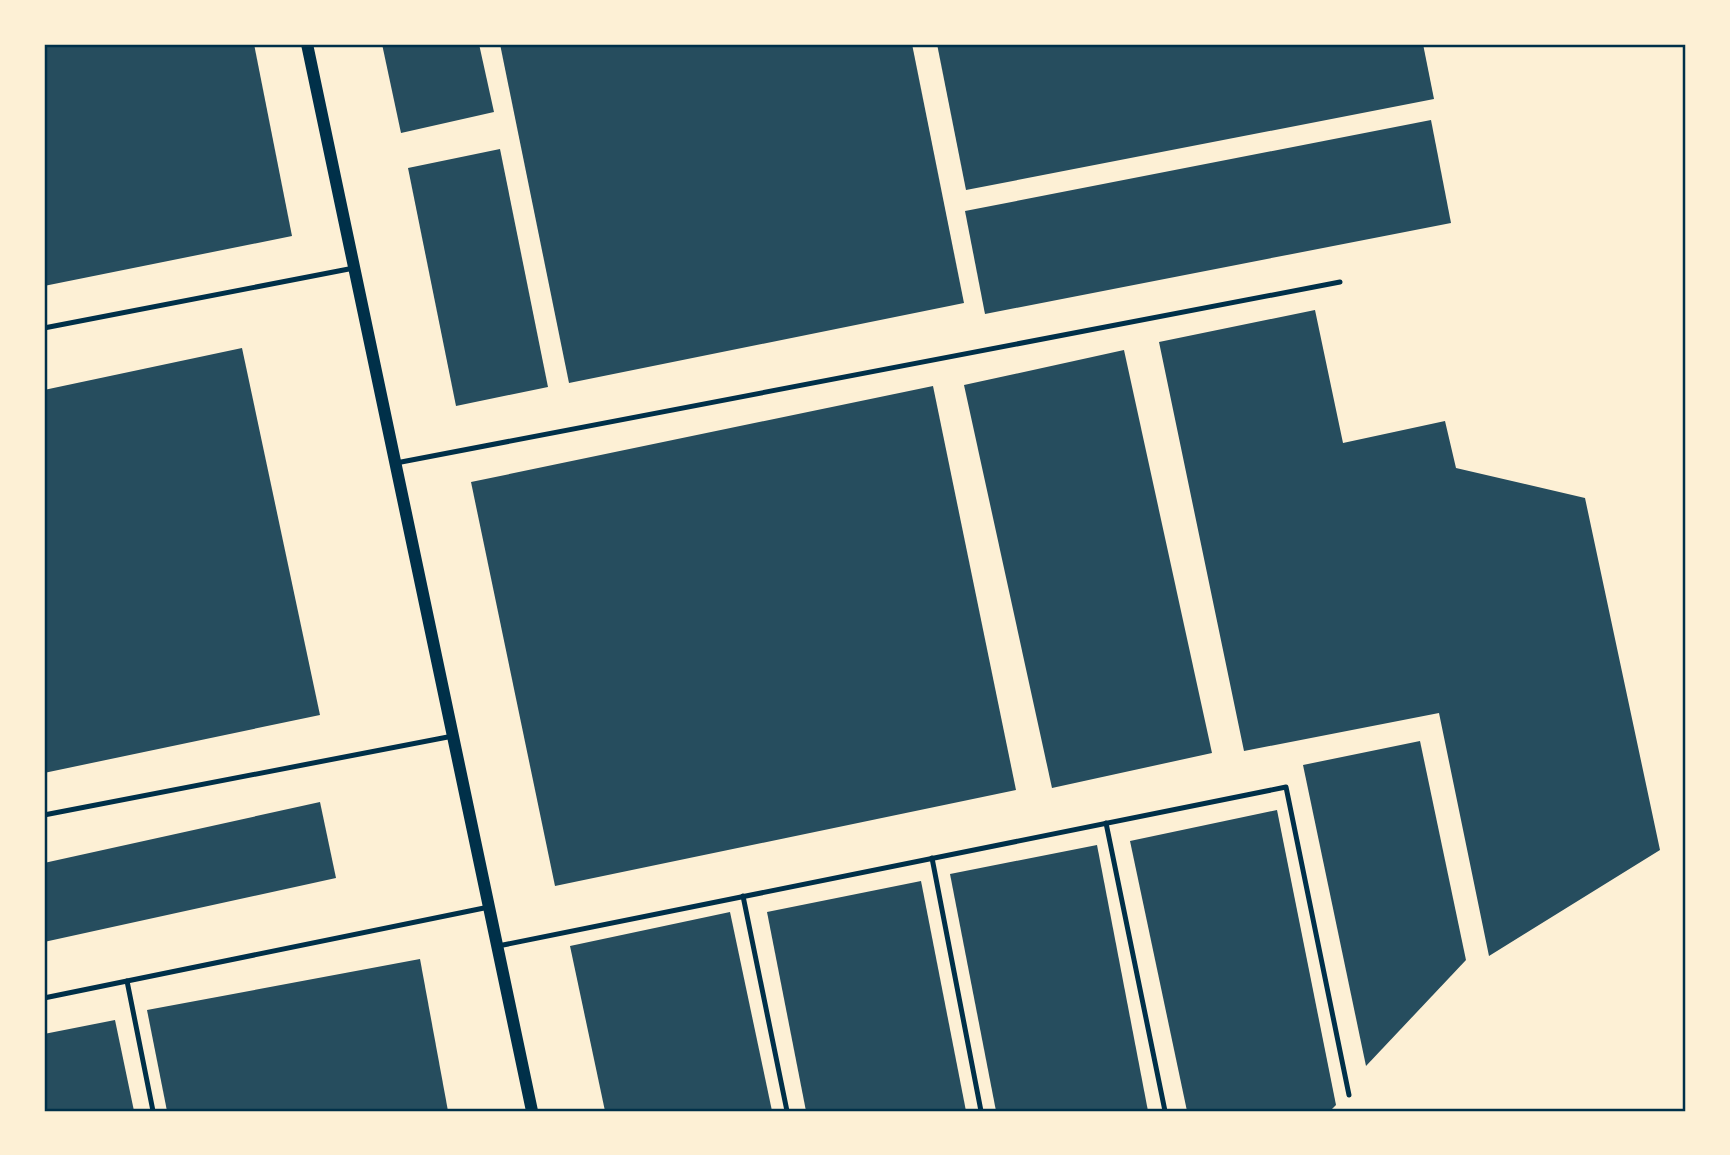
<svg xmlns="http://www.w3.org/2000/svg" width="1730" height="1155" font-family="Poppins,sans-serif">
	<rect width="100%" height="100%" fill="#fdf0d5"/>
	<g fill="#264d5e">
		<path d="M 44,44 L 254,44 L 292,236 L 44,286 Z"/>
		<path d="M 382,44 L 479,44 L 494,112 L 401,133 Z"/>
		<path d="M 500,44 L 912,44 L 964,303 L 569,383 Z"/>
		<path d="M 937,44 L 1423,44 L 1434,99 L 966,190 Z"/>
		<path d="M 1431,120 L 1451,223 L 985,314 L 965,211 Z"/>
		<path d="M 500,149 L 548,387 L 456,406 L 408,168 Z"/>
		<path d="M 1315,310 L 1343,443 L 1445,421 L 1456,468 L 1585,498 L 1660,850 L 1489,956 L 1439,713 L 1244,751 L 1159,342 Z"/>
		<path d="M 242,348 L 320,715 L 44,773 L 44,390 Z"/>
		<path d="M 1124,350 L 1212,753 L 1052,788 L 964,385 Z"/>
		<path d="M 933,386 L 1016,790 L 555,886 L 471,482 Z"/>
		<path d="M 1420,741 L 1466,960 L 1366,1066 L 1303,765 Z"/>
		<path d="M 320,802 L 336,878 L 44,942 L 44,863 Z"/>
		<path d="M 1277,810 L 1336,1105 L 1330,1111 L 1187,1111 L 1130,841 Z"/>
		<path d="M 1097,845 L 1148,1111 L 996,1111 L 950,874 Z"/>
		<path d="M 921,881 L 966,1111 L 806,1111 L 767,912 Z"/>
		<path d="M 730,912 L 772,1111 L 605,1111 L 570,946 Z"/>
		<path d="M 420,959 L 448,1111 L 167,1111 L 147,1010 Z"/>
		<path d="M 115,1020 L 134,1111 L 44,1111 L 44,1034 Z"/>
	</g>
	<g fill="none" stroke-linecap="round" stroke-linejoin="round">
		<g stroke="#003049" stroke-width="5">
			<path d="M 44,328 L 354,268"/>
			<path d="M 396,463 L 1340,282"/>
			<path d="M 44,815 L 453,736"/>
			<path d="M 1106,823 L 1165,1111"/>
			<path d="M 932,858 L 981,1111"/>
			<path d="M 743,896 L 787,1111"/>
			<path d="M 498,946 L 1286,787 L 1349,1095"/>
			<path d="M 127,981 L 153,1111"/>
			<path d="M 44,998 L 489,907"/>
		</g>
		<path stroke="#003049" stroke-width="12" d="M 307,44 L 532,1111"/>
	</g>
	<rect width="1730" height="1155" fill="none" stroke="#fdf0d5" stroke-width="91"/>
	<rect x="46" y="46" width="1638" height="1064" fill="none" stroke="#003049" stroke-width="2.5"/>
</svg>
